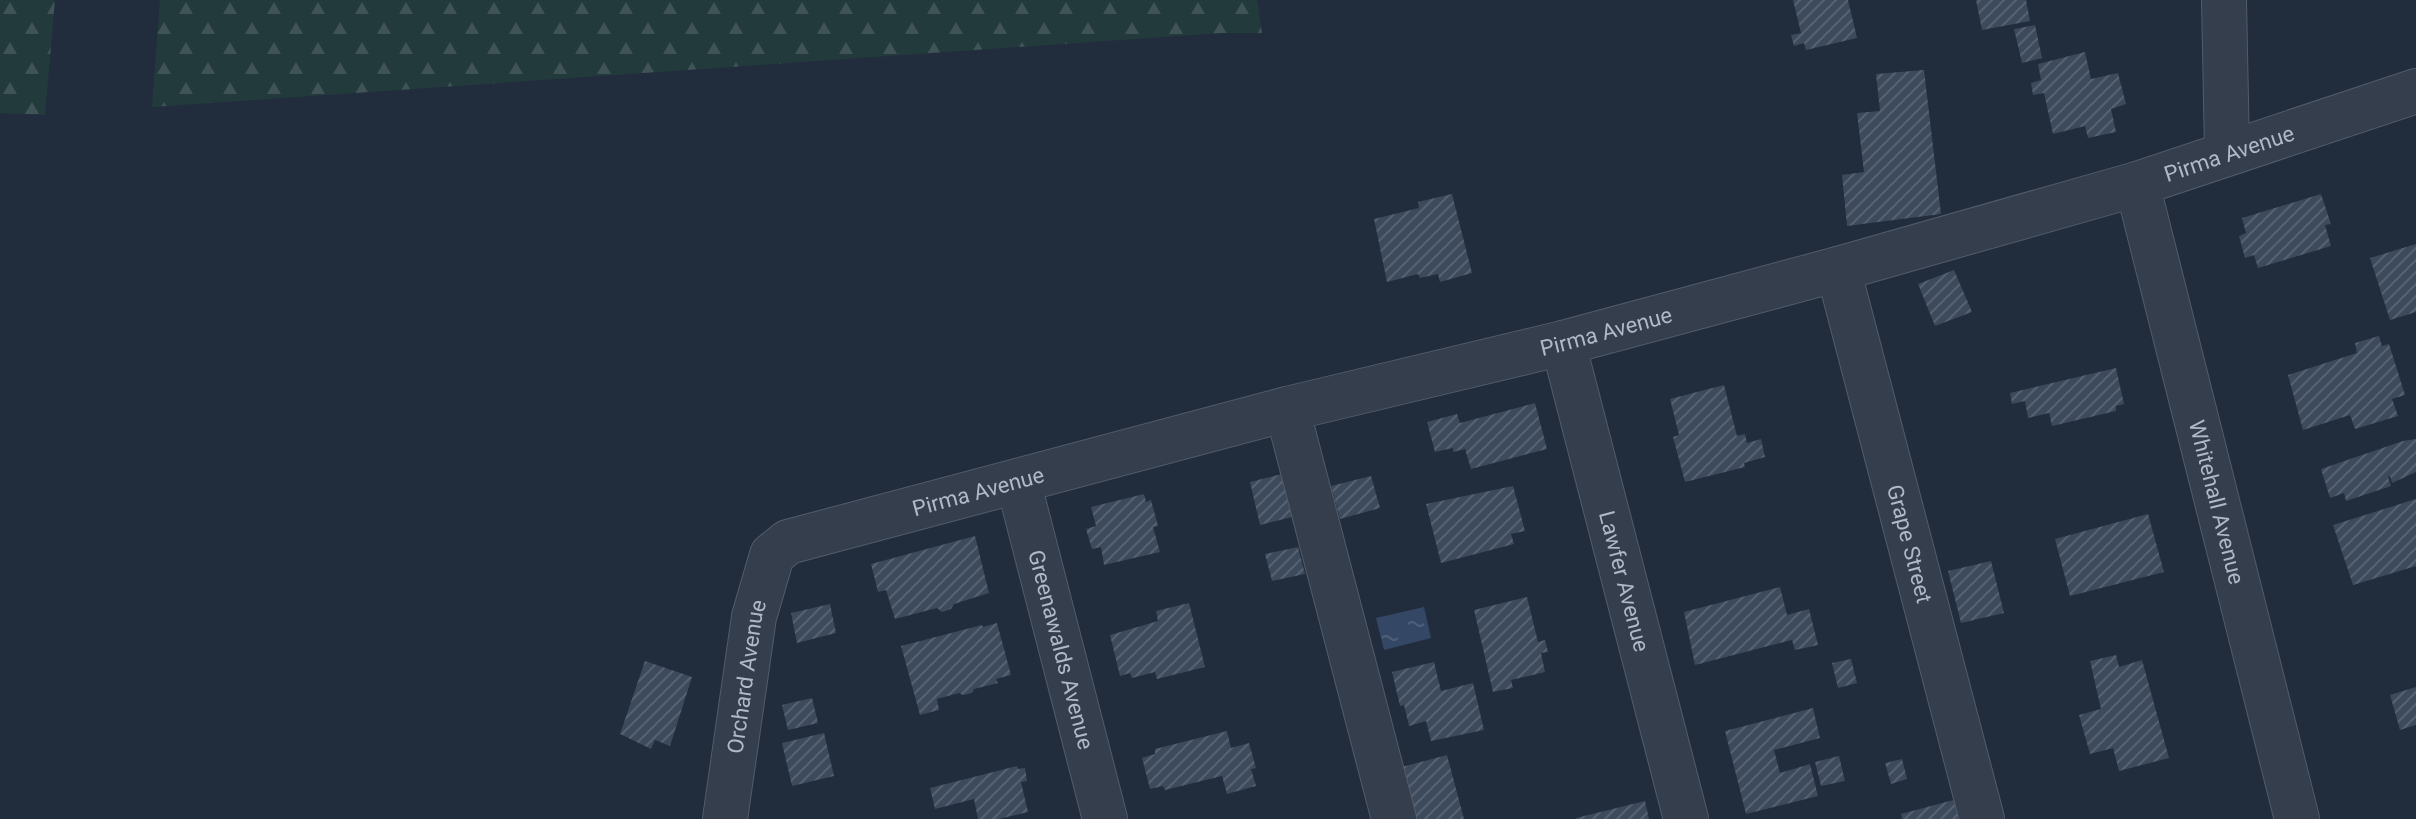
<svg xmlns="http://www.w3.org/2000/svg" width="2416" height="819" font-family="Roboto,sans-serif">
	<defs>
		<pattern id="forest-firs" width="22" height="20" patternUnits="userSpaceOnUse" patternTransform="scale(2)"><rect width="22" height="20" fill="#233a3d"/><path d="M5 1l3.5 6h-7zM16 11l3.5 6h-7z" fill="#405458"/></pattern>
		<pattern id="water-ripples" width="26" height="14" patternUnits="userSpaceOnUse" patternTransform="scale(2)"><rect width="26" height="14" fill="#344764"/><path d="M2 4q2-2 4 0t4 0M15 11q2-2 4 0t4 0" fill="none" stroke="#4f5f79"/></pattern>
		<pattern id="building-hatch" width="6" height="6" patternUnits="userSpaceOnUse" patternTransform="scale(2)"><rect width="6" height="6" fill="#3c4a5c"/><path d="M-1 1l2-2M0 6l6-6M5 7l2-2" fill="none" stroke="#566272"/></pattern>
	</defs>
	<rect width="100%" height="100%" fill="#212c3c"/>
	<g fill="url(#forest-firs)">
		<path d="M 0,0 L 55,0 L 45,115 L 0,113 Z"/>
		<path d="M 160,0 L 1257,0 L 1262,33 L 1221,33 L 152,107 Z"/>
	</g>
	<path fill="url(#water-ripples)" d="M 1424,607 L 1431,638 L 1384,650 L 1376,618 Z"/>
	<g fill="url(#building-hatch)">
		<path d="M 1793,0 L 1848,0 L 1857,38 L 1806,50 L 1804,43 L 1794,46 L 1791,35 L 1801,33 Z"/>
		<path d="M 1976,0 L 2026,0 L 2030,21 L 1982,30 Z"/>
		<path d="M 2035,25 L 2042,58 L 2022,63 L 2014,29 Z"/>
		<path d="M 2085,52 L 2091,79 L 2118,73 L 2126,104 L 2111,109 L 2116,132 L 2088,138 L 2085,126 L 2053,134 L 2044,93 L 2033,95 L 2031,83 L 2041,80 L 2038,64 Z"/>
		<path d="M 1924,70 L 1941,214 L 1847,226 L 1842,175 L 1864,172 L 1857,113 L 1880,111 L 1876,74 Z"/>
		<path d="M 1452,194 L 1472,273 L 1440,282 L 1438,274 L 1420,278 L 1418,274 L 1387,282 L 1374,219 L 1419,208 L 1418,202 Z"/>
		<path d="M 2321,194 L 2331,224 L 2325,225 L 2331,246 L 2258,268 L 2254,255 L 2245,258 L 2239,236 L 2246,233 L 2242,218 Z"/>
		<path d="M 2416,244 L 2416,312 L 2390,320 L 2370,258 Z"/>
		<path d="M 1954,270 L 1972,312 L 1935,326 L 1918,284 Z"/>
		<path d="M 2379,336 L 2382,346 L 2389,344 L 2405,395 L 2392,399 L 2398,416 L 2355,429 L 2350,415 L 2303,430 L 2288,375 L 2357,353 L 2355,343 Z"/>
		<path d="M 2116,368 L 2124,404 L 2116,406 L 2116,411 L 2052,426 L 2049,413 L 2028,418 L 2025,401 L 2012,404 L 2010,393 Z"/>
		<path d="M 1724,385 L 1737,436 L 1745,434 L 1747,443 L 1761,439 L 1765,457 L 1744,463 L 1745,467 L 1685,482 L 1673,437 L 1679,435 L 1670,399 Z"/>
		<path d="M 1535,403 L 1547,449 L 1471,469 L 1465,449 L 1453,452 L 1453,448 L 1435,452 L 1427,422 L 1457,414 L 1460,423 Z"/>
		<path d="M 2416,439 L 2416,472 L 2392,483 L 2390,476 L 2388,477 L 2391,486 L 2346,501 L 2344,493 L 2330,498 L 2321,469 L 2403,441 Z"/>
		<path d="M 1282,474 L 1292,517 L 1260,525 L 1250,482 Z"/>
		<path d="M 1371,476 L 1380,508 L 1340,519 L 1331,486 Z"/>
		<path d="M 1513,486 L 1525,531 L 1511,534 L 1514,544 L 1441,563 L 1426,504 Z"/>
		<path d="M 1144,494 L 1146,502 L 1151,500 L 1158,526 L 1153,527 L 1160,552 L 1104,565 L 1101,547 L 1092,549 L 1086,529 L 1096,526 L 1091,507 Z"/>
		<path d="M 2416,499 L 2416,566 L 2353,585 L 2333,525 Z"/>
		<path d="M 2148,514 L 2164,572 L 2070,596 L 2055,539 Z"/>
		<path d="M 975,536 L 989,593 L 954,604 L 951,609 L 942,612 L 937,608 L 895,619 L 886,590 L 878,592 L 871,564 Z"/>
		<path d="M 1298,547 L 1305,574 L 1272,581 L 1265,554 Z"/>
		<path d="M 1991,561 L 2004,613 L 1961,623 L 1948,571 Z"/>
		<path d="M 1780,587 L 1787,615 L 1809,609 L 1818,645 L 1795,650 L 1792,640 L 1695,665 L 1684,612 Z"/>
		<path d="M 1527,597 L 1538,642 L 1545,640 L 1548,652 L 1541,653 L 1545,672 L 1511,680 L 1513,688 L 1493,692 L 1474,610 Z"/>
		<path d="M 1189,603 L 1205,667 L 1157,679 L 1155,672 L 1132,678 L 1130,673 L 1120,676 L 1110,635 L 1158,621 L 1156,611 Z"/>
		<path d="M 830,604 L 836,633 L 797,643 L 791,613 Z"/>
		<path d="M 997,623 L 1011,675 L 996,679 L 998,683 L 974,689 L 972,693 L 963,695 L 959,693 L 937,699 L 939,710 L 920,715 L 901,646 L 982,625 L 983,627 Z"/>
		<path d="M 2116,655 L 2119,667 L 2142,660 L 2169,758 L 2119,771 L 2113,748 L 2090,754 L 2079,715 L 2101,709 L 2090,661 Z"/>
		<path d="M 1851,659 L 1857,683 L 1838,688 L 1832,663 Z"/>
		<path d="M 645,661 L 692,677 L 670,746 L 655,740 L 651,749 L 620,734 Z"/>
		<path d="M 1434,662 L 1441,691 L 1473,683 L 1484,730 L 1431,741 L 1426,721 L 1409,726 L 1404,705 L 1400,706 L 1392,672 Z"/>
		<path d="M 2416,687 L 2416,725 L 2400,730 L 2390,695 Z"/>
		<path d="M 812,698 L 818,723 L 788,730 L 782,705 Z"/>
		<path d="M 1813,708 L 1820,738 L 1774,750 L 1780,773 L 1810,764 L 1818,796 L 1746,814 L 1725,731 Z"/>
		<path d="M 1227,731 L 1231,748 L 1249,743 L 1256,768 L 1251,769 L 1256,786 L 1227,794 L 1222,776 L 1165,790 L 1163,786 L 1150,789 L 1142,758 L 1155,754 L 1155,749 Z"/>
		<path d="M 824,733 L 834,776 L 792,786 L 782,743 Z"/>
		<path d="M 1447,755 L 1464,819 L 1415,819 L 1402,767 Z"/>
		<path d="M 1839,756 L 1845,781 L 1821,786 L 1815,762 Z"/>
		<path d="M 1902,759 L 1907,779 L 1891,784 L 1885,763 Z"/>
		<path d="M 1017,766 L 1018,769 L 1025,768 L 1027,781 L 1021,782 L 1028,812 L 999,819 L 978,819 L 974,799 L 935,809 L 930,788 Z"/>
		<path d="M 1961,798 L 1970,819 L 1902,819 L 1901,814 Z"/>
		<path d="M 1645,801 L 1649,819 L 1576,819 L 1576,818 Z"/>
	</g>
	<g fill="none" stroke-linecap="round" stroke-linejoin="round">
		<g stroke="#535c6a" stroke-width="46">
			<g id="minor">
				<path d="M 2224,0 L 2227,152"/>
				<path id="s1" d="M 2137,184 L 2297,819"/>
				<path id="s2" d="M 1838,269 L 1982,819"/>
				<path id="s3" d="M 1563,343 L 1686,819"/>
				<path d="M 1287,409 L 1394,819"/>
				<path id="s4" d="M 1018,481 L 1105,819"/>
				<path id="s5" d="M 725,819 L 754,617 L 772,555 L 788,542 L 1287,409 L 1563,343 L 1838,269 L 2137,184 L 2416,91"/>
			</g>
		</g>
		<use href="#minor" stroke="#353e4c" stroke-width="44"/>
	</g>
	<g text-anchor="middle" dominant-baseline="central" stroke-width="7" stroke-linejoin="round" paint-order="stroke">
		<g font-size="22" fill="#b0b9c8" stroke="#1a2331">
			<text stroke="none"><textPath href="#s5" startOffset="1782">Pirma Avenue</textPath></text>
			<text stroke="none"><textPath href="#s5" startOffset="1134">Pirma Avenue</textPath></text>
			<text stroke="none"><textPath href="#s5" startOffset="486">Pirma Avenue</textPath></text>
			<text stroke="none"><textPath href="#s1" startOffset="328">Whitehall Avenue</textPath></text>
			<text stroke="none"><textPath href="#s2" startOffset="284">Grape Street</textPath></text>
			<text stroke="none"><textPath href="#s3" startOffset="246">Lawfer Avenue</textPath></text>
			<text stroke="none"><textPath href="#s4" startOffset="174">Greenawalds Avenue</textPath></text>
			<text stroke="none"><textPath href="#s5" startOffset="144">Orchard Avenue</textPath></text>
		</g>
	</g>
</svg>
